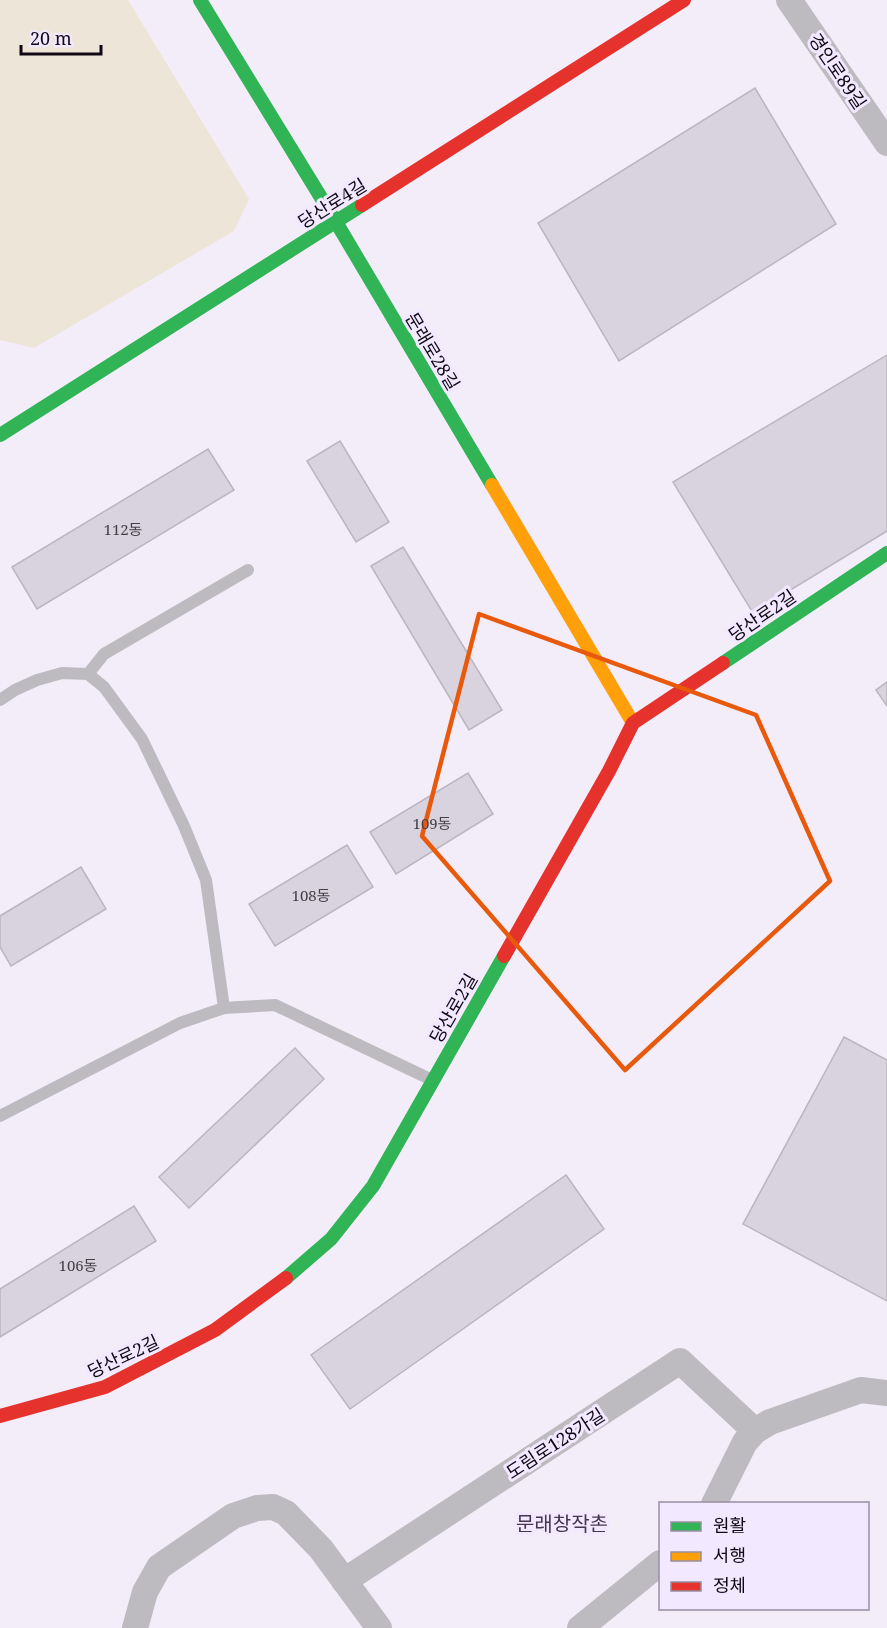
<svg xmlns="http://www.w3.org/2000/svg" width="887" height="1628" font-family="'Noto Serif','Noto Sans KR',serif">
	<rect width="100%" height="100%" fill="#f3edfa"/>
	<path fill="#ede5d8" d="M 0,0 L 128,0 L 249,199 L 234,231 L 34,348 L 0,340 Z"/>
	<g fill="#d9d3df" stroke="#bab5c0" stroke-width="1.5">
		<path d="M 755,88 L 836,224 L 619,361 L 538,223 Z"/>
		<path d="M 887,355 L 887,531 L 753,613 L 673,482 Z"/>
		<path d="M 340,441 L 389,522 L 356,542 L 307,461 Z"/>
		<path d="M 208,449 L 234,490 L 37,609 L 12,567 Z"/>
		<path d="M 403,547 L 502,710 L 469,730 L 371,566 Z"/>
		<path d="M 887,682 L 887,706 L 876,690 Z"/>
		<path d="M 468,773 L 493,814 L 396,874 L 370,832 Z"/>
		<path d="M 347,845 L 373,887 L 275,946 L 249,904 Z"/>
		<path d="M 81,867 L 106,909 L 11,966 L 0,947 L 0,916 Z"/>
		<path d="M 844,1037 L 887,1060 L 887,1301 L 743,1224 Z"/>
		<path d="M 295,1048 L 324,1079 L 189,1208 L 159,1177 Z"/>
		<path d="M 566,1175 L 604,1229 L 350,1409 L 311,1355 Z"/>
		<path d="M 134,1206 L 156,1241 L 0,1337 L 0,1289 Z"/>
	</g>
	<g fill="none" stroke-linecap="round" stroke-linejoin="round">
		<g stroke="#bdbbc0" stroke-width="12">
			<path d="M 88,674 L 104,654 L 248,570"/>
			<path d="M 0,700 L 15,690 L 37,680 L 62,673 L 88,674 L 104,687 L 142,739 L 184,826 L 206,880 L 224,1008"/>
			<path d="M 0,1116 L 180,1023 L 224,1008 L 275,1005 L 432,1080"/>
		</g>
		<g stroke="#bdbbc0" stroke-width="26">
			<path d="M 789,0 L 887,143"/>
			<path d="M 714,1504 L 745,1442 L 755,1431 L 770,1422 L 861,1390 L 887,1393"/>
			<path d="M 344,1581 L 680,1361 L 755,1431"/>
			<path d="M 135,1628 L 145,1592 L 159,1567 L 233,1516 L 257,1508 L 273,1507 L 286,1513 L 321,1549 L 379,1628"/>
			<path d="M 580,1628 L 660,1563"/>
		</g>
		<g stroke="#30b455" stroke-width="14">
			<path d="M 200,0 L 336,222 L 492,485"/>
			<path d="M 0,435 L 362,205"/>
			<path d="M 723,663 L 887,553"/>
			<path d="M 286,1278 L 331,1239 L 373,1186 L 504,956"/>
		</g>
		<path stroke="#ff9f0a" stroke-width="14" d="M 492,485 L 633,723"/>
		<g stroke="#e5322d" stroke-width="14">
			<path d="M 362,205 L 684,0"/>
			<path d="M 504,956 L 609,771 L 633,723 L 723,663"/>
			<path d="M 0,1416 L 105,1387 L 215,1330 L 286,1278"/>
		</g>
	</g>
	<path fill="none" stroke="#e8590c" stroke-width="4.5" stroke-linejoin="round" d="M 479,614 L 756,715 L 830,881 L 625,1070 L 422,836 Z"/>
	<g text-anchor="middle" dominant-baseline="central" stroke-width="6" stroke-linejoin="round" paint-order="stroke">
		<g font-size="15" fill="#443f48">
			<text x="123" y="529">112동</text>
			<text x="432" y="823">109동</text>
			<text x="311" y="895">108동</text>
			<text x="78" y="1265">106동</text>
		</g>
		<g font-size="18" fill="#0e0912" stroke="#f2e8ff">
			<text transform="translate(838 71) rotate(56)">경인로89길</text>
			<text transform="translate(332 203) rotate(-32)">당산로4길</text>
			<text transform="translate(433 351) rotate(59)">문래로28길</text>
			<text transform="translate(762 615) rotate(-34)">당산로2길</text>
			<text transform="translate(453 1008) rotate(-60)">당산로2길</text>
			<text transform="translate(123 1356) rotate(-25)">당산로2길</text>
			<text transform="translate(555 1443) rotate(-33)">도림로128가길</text>
		</g>
		<g font-size="20" fill="#43384e" stroke="#f2e8ff">
			<text x="562" y="1523">문래창작촌</text>
		</g>
	</g>
	<rect x="659" y="1502" width="210" height="108" fill="#f2e8ff" stroke="#978fa0" stroke-width="1.5"/>
	<rect x="671" y="1522" width="30" height="9" fill="#30b455" stroke="#978fa0" stroke-width="1.5"/>
	<text x="713" y="1532" font-size="18" fill="#0e0912">원활</text>
	<rect x="671" y="1552" width="30" height="9" fill="#ff9f0a" stroke="#978fa0" stroke-width="1.5"/>
	<text x="713" y="1562" font-size="18" fill="#0e0912">서행</text>
	<rect x="671" y="1582" width="30" height="9" fill="#e5322d" stroke="#978fa0" stroke-width="1.5"/>
	<text x="713" y="1592" font-size="18" fill="#0e0912">정체</text>
	<path d="M21 45v9h80v-9" fill="none" stroke="#0e0912" stroke-width="3"/>
	<text x="30" y="45" font-size="18" fill="#0e0912" stroke="#f2e8ff" stroke-width="4.5" paint-order="stroke">20 m</text>
</svg>
